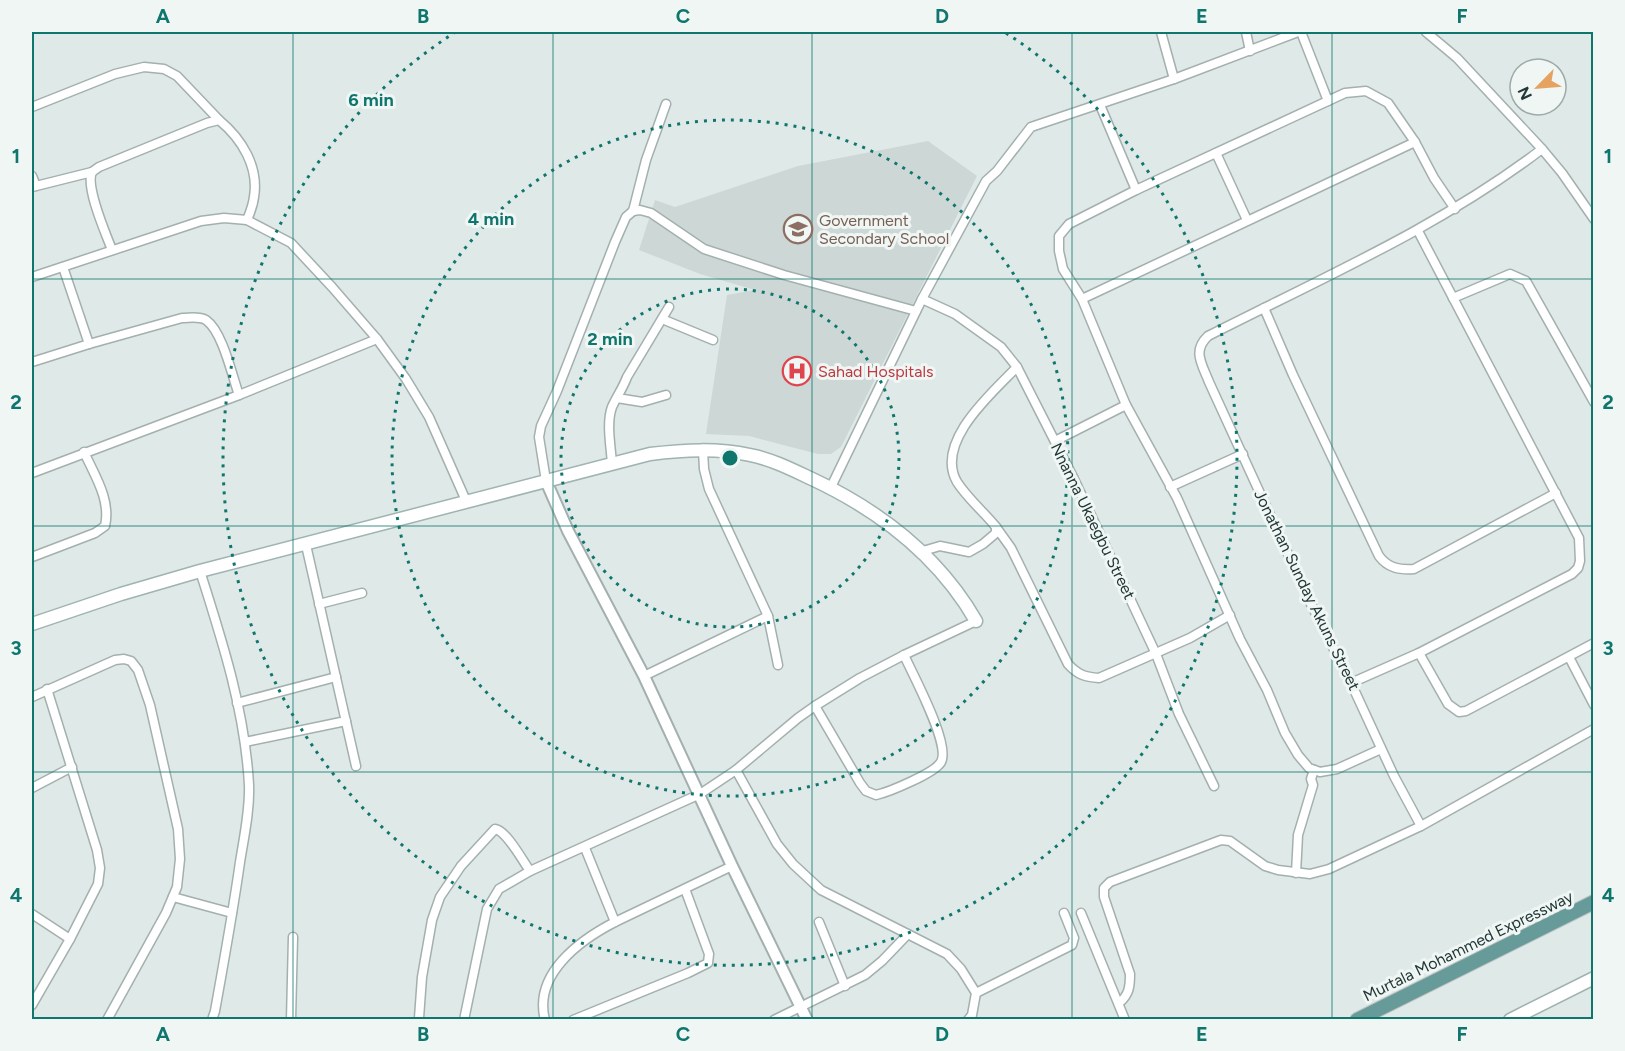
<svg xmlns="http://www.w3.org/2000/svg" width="1625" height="1051" font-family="Figtree,sans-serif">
	<rect width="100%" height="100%" fill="#dfe9e7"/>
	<path fill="#cdd8d6" d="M 928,141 L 977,176 L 841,447 L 831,454 L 818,454 L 749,436 L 706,434 L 727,295 L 755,290 L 700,274 L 639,250 L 655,200 L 675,207 L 798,166 Z"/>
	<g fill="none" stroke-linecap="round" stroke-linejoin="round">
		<g stroke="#a3b0af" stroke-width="11">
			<g id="minor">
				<path d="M 1161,32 L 1174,79"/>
				<path d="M 1246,32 L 1250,51"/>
				<path d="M 1301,32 L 1328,101"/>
				<path d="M 1100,105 L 1136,190"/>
				<path d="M 32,107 L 115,74 L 144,67 L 164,69 L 177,76 L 219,120"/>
				<path d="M 1542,149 L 1562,173 L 1594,219"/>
				<path d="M 1216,153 L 1247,220"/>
				<path d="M 32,176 L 36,186"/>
				<path d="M 32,187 L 92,172"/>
				<path d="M 633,211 L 640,210 L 651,213 L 704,249 L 784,275 L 916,311"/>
				<path d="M 1418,231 L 1579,538 L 1580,561 L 1578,568 L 1572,574 L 1419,653"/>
				<path d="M 112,250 C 106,234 85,187 92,172 L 99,167 L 207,123 L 219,120 C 242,139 259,167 254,197 C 253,205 250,213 247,220"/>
				<path d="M 63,267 L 89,344"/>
				<path d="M 32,277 L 201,221 L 224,218 L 247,220 L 291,243 L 332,287 L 377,339 L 406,379 L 429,417 L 467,503"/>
				<path d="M 1453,298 L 1510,274 L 1526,281 L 1594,402"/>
				<path d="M 922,299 L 955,314 L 1001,347 L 1017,367 L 1074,479 L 1156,654 L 1179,714 L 1214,786"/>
				<path d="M 1082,299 L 1415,142"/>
				<path d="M 1264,308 L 1293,375 L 1379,556 C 1388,568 1399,570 1414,569 L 1556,493"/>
				<path d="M 662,319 L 713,340"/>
				<path d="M 32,362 L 89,344 L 182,318 C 190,318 199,316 206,320 C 223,332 232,376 239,395"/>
				<path d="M 617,398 L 642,402 L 666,395"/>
				<path d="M 1055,441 L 1126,405"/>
				<path d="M 703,450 L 704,469 L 709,489 L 768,616 L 778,665"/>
				<path d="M 612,464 C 611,447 606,423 612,407 C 617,396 623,388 627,377 L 669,307"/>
				<path d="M 32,473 L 239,395 L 377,339"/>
				<path d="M 546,481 L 539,437 L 541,426 L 557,391 L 615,242 L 626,217 L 633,211 L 646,160 L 666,104"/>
				<path d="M 831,487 L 922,299 L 986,181 L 997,171 L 1031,127 L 1174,79 L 1298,32"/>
				<path d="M 1170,487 L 1243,454"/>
				<path d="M 996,527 L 1011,548 L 1068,664 C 1078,675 1085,677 1099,678 L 1190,638 L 1230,615"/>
				<path d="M 306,545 L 356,766"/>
				<path d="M 923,551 L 940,546 L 969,552 L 983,544 L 996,533 L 996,527 C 984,512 968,499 957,482 C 934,442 993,392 1017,367"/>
				<path d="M 32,557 L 95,533 L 105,526 C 111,500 95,476 84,452"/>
				<path d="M 200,571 C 222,640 245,711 249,785 C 250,810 244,837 240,862 C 233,912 224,961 215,1011 L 212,1020"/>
				<path d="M 319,604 L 362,593"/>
				<path d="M 1569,657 L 1594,705"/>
				<path d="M 644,676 L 768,616"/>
				<path d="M 1351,683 L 1419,653 L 1448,704 L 1459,712 L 1466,711 L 1594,643"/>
				<path d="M 32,697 L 115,660 L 124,659 L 131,661 L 138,670 L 150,705 L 178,829 L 180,859 L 177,887 L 166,913 L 107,1020"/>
				<path d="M 237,703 L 336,677"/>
				<path d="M 815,706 L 860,783 L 866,791 L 876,795 C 889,792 935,773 941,762 C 951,745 913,675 904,655"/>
				<path d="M 245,742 L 346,721"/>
				<path d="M 1381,749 L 1337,769 L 1320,772 L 1309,768 L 1298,755 L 1285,733 L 1267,690 L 1240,639 L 1177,498 L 1126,405 L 1082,299 L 1063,269 L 1059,251 L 1059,236 L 1069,224 L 1136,190 L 1345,93 L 1366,91 L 1388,103 L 1415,142 L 1434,178 L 1455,209"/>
				<path d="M 736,770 L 777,844 L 793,864 L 821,890 L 947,954 L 961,969 L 976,993 L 972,1015 L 968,1020"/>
				<path d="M 32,788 L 72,767"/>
				<path d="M 1421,826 L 1394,776 L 1351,683 L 1309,600 L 1209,382 C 1202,364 1192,351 1208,336 C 1322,278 1440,227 1542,149 L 1457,58 L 1426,32"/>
				<path d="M 585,848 L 615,922"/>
				<path d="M 1296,873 L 1298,835 L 1313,785 L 1311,779 L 1314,770"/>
				<path d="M 173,897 L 232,913"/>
				<path d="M 1081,913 L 1125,1020"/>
				<path d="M 32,914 L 70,939"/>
				<path d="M 819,922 L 845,986"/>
				<path d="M 976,993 L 1072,945 L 1074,938 L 1064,913"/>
				<path d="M 1119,1003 C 1129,995 1130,987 1130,974 L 1104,897 L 1104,888 L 1110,882 L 1221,840 L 1230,841 L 1265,866 L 1278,870 L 1310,874 L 1329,869 L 1421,826 L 1594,729"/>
				<path d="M 32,1005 L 70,939 L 98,884 L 100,868 L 97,850 L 47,689"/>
				<path d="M 419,1018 L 422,977 L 432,920 L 440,897 L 461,866 L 495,829 C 507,831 522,860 530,871"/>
				<path d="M 291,1020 L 293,937"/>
				<path d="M 464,1020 L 487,909 L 499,889 L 530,871 L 700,794 L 736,770 L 798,718 L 815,706 L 860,678 L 904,655 L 976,621"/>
				<path d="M 545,1020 C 533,974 580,940 615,922 L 732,866"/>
				<path d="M 573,1020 L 688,973 L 708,963 L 709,954 L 685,889"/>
				<path d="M 774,1020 L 865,975 L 882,961 L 908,934"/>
			</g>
		</g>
		<g stroke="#a3b0af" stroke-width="14">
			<path id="tertiary" d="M 546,481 L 568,531 L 644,676 L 732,866 L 807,1020"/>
		</g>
		<g stroke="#9fb3b1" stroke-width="15">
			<g id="secondary">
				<path d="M 32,624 L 121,594 L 200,571 L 650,454 C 684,450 717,448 750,455 C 771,459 791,469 810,478 C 879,510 938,555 976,621"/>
				<path d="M 1510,1020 L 1594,978"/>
			</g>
		</g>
		<g stroke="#bdc3c3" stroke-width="16">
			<path id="primary" d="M 1357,1020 L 1594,902"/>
		</g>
		<use href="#minor" stroke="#fff" stroke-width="8"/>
		<use href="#tertiary" stroke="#fff" stroke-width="10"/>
		<use href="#secondary" stroke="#fff" stroke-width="12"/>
		<use href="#primary" stroke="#679b9a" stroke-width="14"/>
	</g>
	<path fill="none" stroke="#0f766e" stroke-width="1.5" stroke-opacity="0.55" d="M 293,32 L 293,1020M 553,32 L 553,1020M 812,32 L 812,1020M 1072,32 L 1072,1020M 1332,32 L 1332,1020M 32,279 L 1594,279M 32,526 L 1594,526M 32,772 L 1594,772"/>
	<g fill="none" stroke="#0f766e" stroke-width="3" stroke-dasharray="3 6">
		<circle cx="730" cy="458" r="169"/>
		<circle cx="730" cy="458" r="338"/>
		<path d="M1006 33A507 507 0 1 1 454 33"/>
	</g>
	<defs>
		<g id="school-ring" transform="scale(1.5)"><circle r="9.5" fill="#eff6f4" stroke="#8d6e63" stroke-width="1.5"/><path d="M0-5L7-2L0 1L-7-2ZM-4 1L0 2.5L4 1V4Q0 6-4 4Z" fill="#8d6e63"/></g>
		<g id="hospital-ring" transform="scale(1.5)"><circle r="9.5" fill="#eff6f4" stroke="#e0444e" stroke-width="1.5"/><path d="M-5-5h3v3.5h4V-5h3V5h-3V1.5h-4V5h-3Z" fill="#e0444e"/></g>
	</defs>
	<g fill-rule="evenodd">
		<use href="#school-ring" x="798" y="229"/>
		<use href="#hospital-ring" x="797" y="371"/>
	</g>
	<g text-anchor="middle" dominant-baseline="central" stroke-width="6" stroke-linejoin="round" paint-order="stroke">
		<g font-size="16" fill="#785e54" stroke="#eff6f4" text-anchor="start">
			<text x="819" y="220">Government<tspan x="819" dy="18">Secondary School</tspan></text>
		</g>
		<g font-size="16" fill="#be3a42" stroke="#eff6f4" text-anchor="start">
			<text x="818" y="371">Sahad Hospitals</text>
		</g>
		<g font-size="16" fill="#223737" stroke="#eff6f4">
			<text transform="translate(1093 521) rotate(64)">Nnanna Ukaegbu Street</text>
			<text transform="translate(1307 590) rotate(64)">Jonathan Sunday Akuns Street</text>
			<text transform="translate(1468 946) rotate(-26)">Murtala Mohammed Expressway</text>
		</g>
	</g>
	<circle cx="730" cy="458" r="9" fill="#0f766e" stroke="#eff6f4" stroke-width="3"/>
	<g font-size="18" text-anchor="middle" font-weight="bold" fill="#0f766e" stroke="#eff6f4" stroke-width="6" stroke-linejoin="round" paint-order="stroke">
		<text x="371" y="106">6 min</text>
		<text x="491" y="225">4 min</text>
		<text x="610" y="345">2 min</text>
	</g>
	<rect width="1625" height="1051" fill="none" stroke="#eff6f4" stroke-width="66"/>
	<g transform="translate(1538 87) rotate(245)"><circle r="28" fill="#eff6f4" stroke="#9daaa8" stroke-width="1.5"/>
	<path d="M0-4.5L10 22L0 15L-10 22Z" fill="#e5a261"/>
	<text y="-9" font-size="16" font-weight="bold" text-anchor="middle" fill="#223737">N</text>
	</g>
	<rect x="33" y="33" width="1559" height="985" fill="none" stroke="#0f766e" stroke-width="2"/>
	<g font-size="20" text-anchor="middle" font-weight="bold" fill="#0f766e">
		<text x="163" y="23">A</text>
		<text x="423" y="23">B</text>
		<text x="683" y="23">C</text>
		<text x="942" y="23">D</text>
		<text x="1202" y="23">E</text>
		<text x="1462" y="23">F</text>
		<text x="16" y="163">1</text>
		<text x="1608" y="163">1</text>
		<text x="16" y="409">2</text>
		<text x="1608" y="409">2</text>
		<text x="16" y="655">3</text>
		<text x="1608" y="655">3</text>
		<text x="16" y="902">4</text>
		<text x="1608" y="902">4</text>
		<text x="163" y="1041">A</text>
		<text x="423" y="1041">B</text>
		<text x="683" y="1041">C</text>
		<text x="942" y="1041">D</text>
		<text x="1202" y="1041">E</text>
		<text x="1462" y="1041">F</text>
	</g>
</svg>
